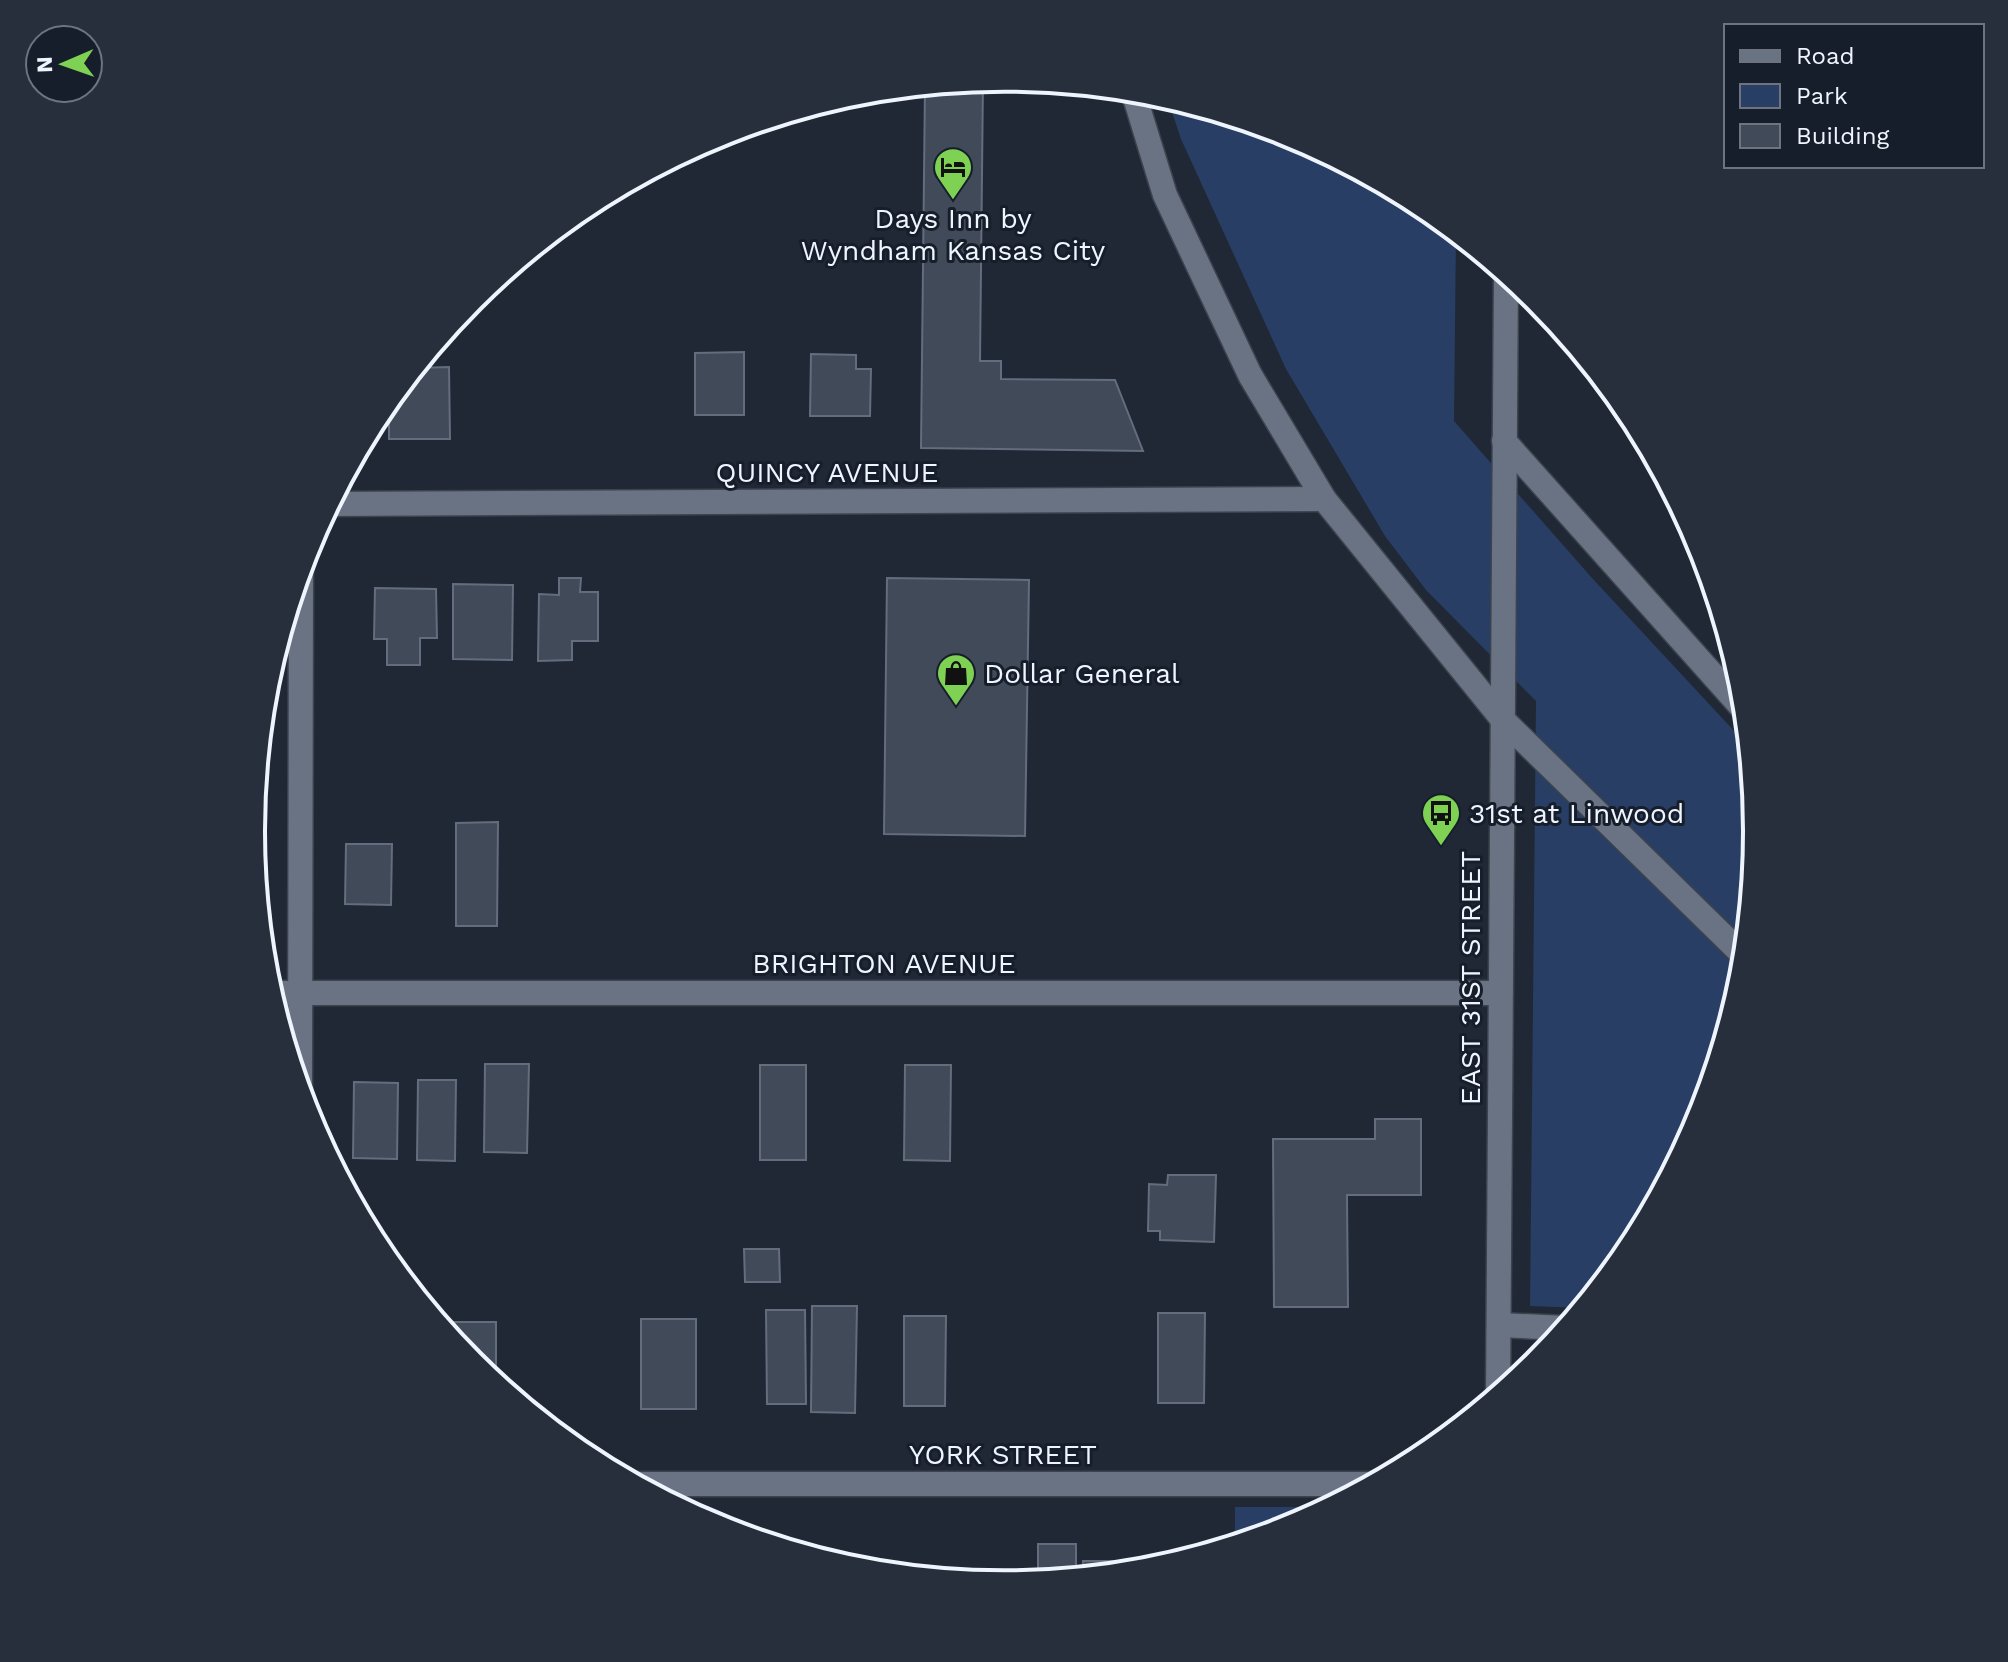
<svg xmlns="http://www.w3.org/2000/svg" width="2008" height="1662" font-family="'Work Sans',sans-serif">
	<rect width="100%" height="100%" fill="#202835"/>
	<g fill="#283e64">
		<path d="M 1167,97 L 1293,136 L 1423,205 L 1456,232 L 1454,421 L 1592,578 L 1749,747 L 1757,831 L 1742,978 L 1699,1120 L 1630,1250 L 1582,1308 L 1530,1306 L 1536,701 L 1426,590 L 1385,536 L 1286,369 L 1181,139 Z"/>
		<path d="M 1235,1507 L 1328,1507 L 1292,1527 L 1235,1544 Z"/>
	</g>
	<g fill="#414a58" stroke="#636d7d" stroke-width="2">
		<path d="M 983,80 L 980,361 L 1001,361 L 1001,379 L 1115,380 L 1143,451 L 921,448 L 925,86 Z"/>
		<path d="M 744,352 L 744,415 L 695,415 L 695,353 Z"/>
		<path d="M 811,354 L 856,355 L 856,369 L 871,369 L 870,416 L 810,416 Z"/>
		<path d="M 449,367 L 450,439 L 389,439 L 389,399 L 415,368 Z"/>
		<path d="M 559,578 L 581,578 L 580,592 L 598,592 L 598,641 L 572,641 L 572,660 L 538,661 L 539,594 L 559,595 Z"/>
		<path d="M 887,578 L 1029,580 L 1025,836 L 884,834 Z"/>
		<path d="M 453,584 L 513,585 L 512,660 L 453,659 Z"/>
		<path d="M 375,588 L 436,589 L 437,638 L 420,638 L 420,665 L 387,665 L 387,639 L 374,639 Z"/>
		<path d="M 498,822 L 497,926 L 456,926 L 456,823 Z"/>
		<path d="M 346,844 L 392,844 L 391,905 L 345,904 Z"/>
		<path d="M 485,1064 L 529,1064 L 527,1153 L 484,1152 Z"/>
		<rect x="760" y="1065" width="46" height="95"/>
		<path d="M 905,1065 L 951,1065 L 950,1161 L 904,1160 Z"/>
		<path d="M 418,1080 L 456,1080 L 455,1161 L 417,1160 Z"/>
		<path d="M 354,1082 L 398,1083 L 397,1159 L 353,1158 Z"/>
		<path d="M 1375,1119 L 1421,1119 L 1421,1195 L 1347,1195 L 1348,1307 L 1274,1307 L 1273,1139 L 1375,1139 Z"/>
		<path d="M 1168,1175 L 1216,1175 L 1214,1242 L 1160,1240 L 1160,1231 L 1148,1231 L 1149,1184 L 1167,1185 Z"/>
		<path d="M 744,1249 L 779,1249 L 780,1282 L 745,1282 Z"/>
		<path d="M 812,1306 L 857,1306 L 855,1413 L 811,1412 Z"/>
		<path d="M 766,1310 L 805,1310 L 806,1404 L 767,1404 Z"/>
		<path d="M 1158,1313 L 1205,1313 L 1204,1403 L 1158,1403 Z"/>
		<path d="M 904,1316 L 946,1316 L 945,1406 L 904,1406 Z"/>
		<rect x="641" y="1319" width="55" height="90"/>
		<path d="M 450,1322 L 496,1322 L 496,1384 L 471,1363 L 450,1337 Z"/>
		<path d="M 1038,1544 L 1076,1544 L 1076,1577 L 1038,1581 Z"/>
		<path d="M 1083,1561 L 1139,1561 L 1139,1571 L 1084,1576 Z"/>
	</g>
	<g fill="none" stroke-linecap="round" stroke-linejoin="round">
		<g stroke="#3c434e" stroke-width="27">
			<g id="minor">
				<path d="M 1504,441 L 1745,711"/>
				<path d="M 329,504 L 1324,499"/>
				<path d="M 270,993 L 1498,993"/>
				<path d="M 300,1093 L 301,568"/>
				<path d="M 1499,1325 L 1565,1328"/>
				<path d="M 635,1484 L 1372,1484"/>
			</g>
		</g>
		<g stroke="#3c434e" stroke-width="27">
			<g id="secondary">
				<path d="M 1133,91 L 1165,195 L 1250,375 L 1324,499 L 1503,720 L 1745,957"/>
				<path d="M 1498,1395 L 1506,273"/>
			</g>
		</g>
		<use href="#minor" stroke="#6a7383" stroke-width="24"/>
		<use href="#secondary" stroke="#6a7383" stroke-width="24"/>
	</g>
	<defs>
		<g id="hotel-pin" transform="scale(2)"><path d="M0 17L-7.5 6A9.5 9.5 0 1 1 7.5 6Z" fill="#7ed153" stroke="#171e2b"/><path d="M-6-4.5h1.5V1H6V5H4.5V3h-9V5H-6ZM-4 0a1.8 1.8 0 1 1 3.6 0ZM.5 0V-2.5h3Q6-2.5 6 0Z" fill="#111"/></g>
		<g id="shop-pin" transform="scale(2)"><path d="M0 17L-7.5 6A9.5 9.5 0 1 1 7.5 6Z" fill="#7ed153" stroke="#171e2b"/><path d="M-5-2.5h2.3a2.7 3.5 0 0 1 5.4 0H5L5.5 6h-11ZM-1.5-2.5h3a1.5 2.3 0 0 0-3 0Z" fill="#111"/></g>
		<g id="bus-pin" transform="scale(2)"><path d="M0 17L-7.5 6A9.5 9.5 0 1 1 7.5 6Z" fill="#7ed153" stroke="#171e2b"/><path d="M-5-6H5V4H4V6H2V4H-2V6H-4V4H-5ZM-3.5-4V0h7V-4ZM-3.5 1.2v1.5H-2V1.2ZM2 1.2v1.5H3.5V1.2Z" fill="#111"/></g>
	</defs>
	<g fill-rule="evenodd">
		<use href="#hotel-pin" x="953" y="167"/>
		<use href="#shop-pin" x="956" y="673"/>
		<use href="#bus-pin" x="1441" y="813"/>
	</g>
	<g text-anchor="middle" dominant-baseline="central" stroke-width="6" stroke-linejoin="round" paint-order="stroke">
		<g font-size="28" fill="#eff5fe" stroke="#171e2b" text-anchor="start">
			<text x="953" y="218" text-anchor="middle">Days Inn by<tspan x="953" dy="32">Wyndham Kansas City</tspan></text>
			<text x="984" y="673">Dollar General</text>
			<text x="1469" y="813">31st at Linwood</text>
		</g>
		<g font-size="28" fill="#eff5fe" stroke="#171e2b">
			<text x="827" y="472">QUINCY AVENUE</text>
			<text x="884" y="963">BRIGHTON AVENUE</text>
			<text transform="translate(1470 978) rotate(-90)">EAST 31ST STREET</text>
			<text x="1003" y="1454">YORK STREET</text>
		</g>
	</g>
	<path d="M0 0H2008V1662H0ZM265 831a739 739 0 1 1 1478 0a739 739 0 1 1-1478 0Z" fill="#282f3c" fill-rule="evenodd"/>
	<path fill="none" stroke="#eff5fe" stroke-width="4" d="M265 831a739 739 0 1 1 1478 0a739 739 0 1 1-1478 0Z"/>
	<rect x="1724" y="24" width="260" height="144" fill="#171e2b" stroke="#6d747f" stroke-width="2"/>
	<rect x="1740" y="50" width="40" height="12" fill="#6a7383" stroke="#6d747f" stroke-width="2"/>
	<text x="1796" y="64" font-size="24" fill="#eff5fe">Road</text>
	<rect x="1740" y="84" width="40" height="24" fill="#283e64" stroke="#6d747f" stroke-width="2"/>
	<text x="1796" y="104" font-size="24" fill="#eff5fe">Park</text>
	<rect x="1740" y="124" width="40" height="24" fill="#414a58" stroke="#6d747f" stroke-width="2"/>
	<text x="1796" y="144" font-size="24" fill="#eff5fe">Building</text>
	<g transform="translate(64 64) rotate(268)"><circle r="38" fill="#171e2b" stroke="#6d747f" stroke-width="2"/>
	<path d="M0-6L14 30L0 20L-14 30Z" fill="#7ed153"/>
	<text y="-12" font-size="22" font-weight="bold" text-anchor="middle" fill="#eff5fe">N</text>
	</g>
</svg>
